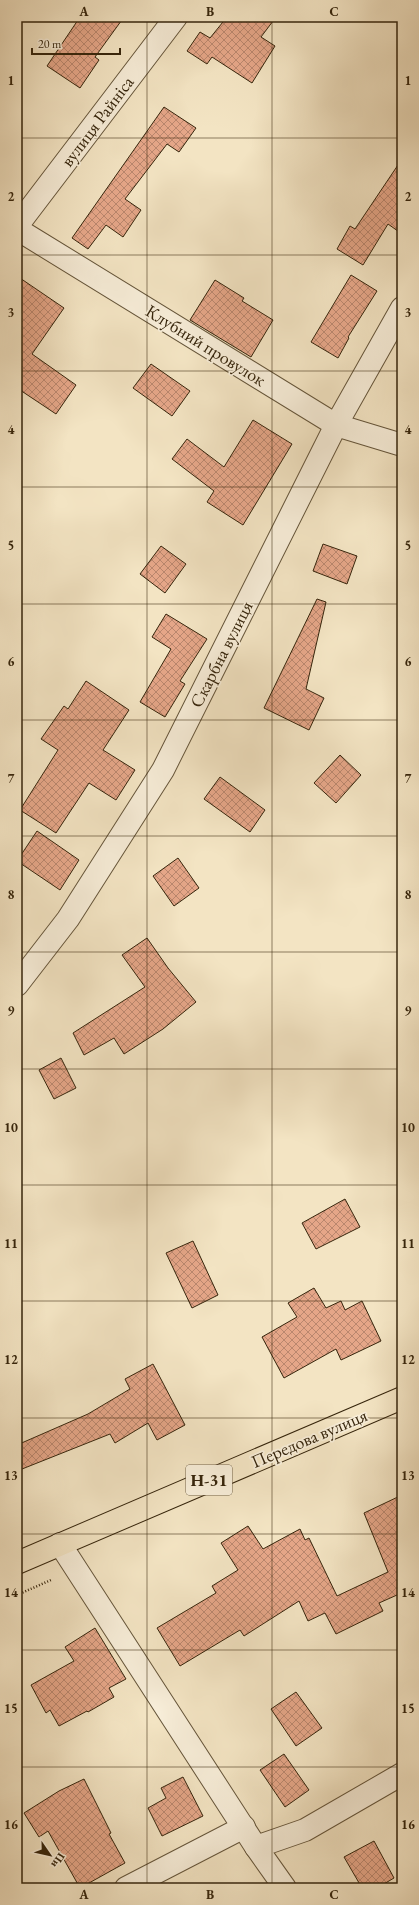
<svg xmlns="http://www.w3.org/2000/svg" width="419" height="1905" font-family="'EB Garamond',serif">
	<defs>
		<pattern id="building-cross-hatch" width="8" height="8" patternUnits="userSpaceOnUse"><rect width="8" height="8" fill="#e5a688"/><path d="M0 0l8 8M0 8l8-8" fill="none" stroke="#ba876e"/></pattern>
	</defs>
	<rect width="100%" height="100%" fill="#f3e4c3"/>
	<filter id="stains"><feTurbulence type="fractalNoise" baseFrequency=".005" numOctaves="4"/><feColorMatrix values="0 0 0 0 .2 0 0 0 0 .09 0 0 0 0 .02 0 0 0 .5 -.17"/></filter>
	<radialGradient id="worn" r=".72"><stop offset=".6" stop-color="#630" stop-opacity="0"/><stop offset="1" stop-color="#630" stop-opacity=".3"/></radialGradient>
	<g fill="url(#building-cross-hatch)" stroke="#36250c">
		<path d="M 80,17 L 124,17 L 95,57 L 99,60 L 80,88 L 47,66 Z"/>
		<path d="M 227,17 L 276,17 L 261,37 L 275,46 L 252,83 L 212,57 L 207,64 L 187,51 L 200,32 L 210,38 Z"/>
		<path d="M 164,107 L 196,128 L 179,152 L 167,144 L 125,199 L 141,210 L 123,237 L 106,225 L 88,249 L 72,238 Z"/>
		<path d="M 402,159 L 402,234 L 388,224 L 363,265 L 337,249 L 350,226 L 355,229 Z"/>
		<path d="M 351,275 L 377,291 L 348,337 L 349,338 L 338,358 L 311,342 Z"/>
		<path d="M 17,276 L 64,308 L 32,354 L 76,385 L 56,414 L 17,388 Z"/>
		<path d="M 215,280 L 244,298 L 242,301 L 273,320 L 251,357 L 190,320 Z"/>
		<path d="M 151,364 L 190,391 L 172,416 L 133,388 Z"/>
		<path d="M 253,420 L 292,444 L 243,525 L 207,502 L 214,491 L 172,459 L 187,439 L 224,467 Z"/>
		<path d="M 323,544 L 357,556 L 347,584 L 313,571 Z"/>
		<path d="M 161,546 L 186,564 L 165,593 L 140,574 Z"/>
		<path d="M 317,599 L 326,602 L 306,689 L 324,698 L 309,730 L 264,708 Z"/>
		<path d="M 166,614 L 207,639 L 180,681 L 185,684 L 165,717 L 140,702 L 171,649 L 152,637 Z"/>
		<path d="M 86,681 L 129,710 L 103,750 L 135,770 L 116,800 L 89,783 L 56,833 L 20,810 L 58,750 L 41,739 L 64,706 L 68,709 Z"/>
		<path d="M 340,755 L 361,775 L 336,803 L 314,783 Z"/>
		<path d="M 220,777 L 265,810 L 250,832 L 204,799 Z"/>
		<path d="M 37,831 L 79,860 L 60,890 L 17,861 Z"/>
		<path d="M 178,858 L 199,888 L 174,906 L 153,876 Z"/>
		<path d="M 147,938 L 168,968 L 196,1002 L 163,1029 L 124,1054 L 114,1038 L 84,1055 L 73,1033 L 145,987 L 122,955 Z"/>
		<path d="M 61,1058 L 76,1088 L 54,1099 L 39,1070 Z"/>
		<path d="M 345,1199 L 360,1227 L 316,1249 L 302,1223 Z"/>
		<path d="M 193,1241 L 218,1295 L 192,1308 L 166,1253 Z"/>
		<path d="M 314,1288 L 326,1308 L 341,1301 L 345,1310 L 362,1301 L 381,1341 L 341,1360 L 336,1349 L 284,1378 L 262,1337 L 297,1317 L 288,1303 Z"/>
		<path d="M 153,1364 L 185,1425 L 157,1440 L 148,1423 L 115,1443 L 110,1434 L 17,1471 L 17,1445 L 88,1414 L 130,1389 L 125,1379 Z"/>
		<path d="M 402,1495 L 402,1603 L 397,1595 L 379,1603 L 383,1611 L 336,1634 L 325,1613 L 308,1621 L 299,1601 L 244,1636 L 240,1630 L 180,1666 L 157,1628 L 216,1593 L 212,1586 L 238,1570 L 221,1543 L 248,1526 L 263,1549 L 300,1529 L 305,1540 L 309,1538 L 337,1596 L 388,1572 L 364,1513 Z"/>
		<path d="M 95,1628 L 126,1679 L 109,1688 L 114,1697 L 88,1712 L 87,1711 L 59,1726 L 50,1710 L 46,1713 L 31,1685 L 74,1661 L 65,1647 Z"/>
		<path d="M 296,1692 L 322,1728 L 296,1746 L 271,1709 Z"/>
		<path d="M 284,1754 L 309,1790 L 285,1807 L 260,1770 Z"/>
		<path d="M 183,1777 L 203,1816 L 162,1836 L 148,1808 L 166,1798 L 161,1788 Z"/>
		<path d="M 84,1779 L 111,1833 L 109,1834 L 125,1863 L 80,1888 L 48,1831 L 39,1837 L 24,1813 L 59,1791 Z"/>
		<path d="M 374,1841 L 394,1878 L 377,1888 L 362,1888 L 344,1857 Z"/>
	</g>
	<g fill="none" stroke-linecap="round" stroke-linejoin="round">
		<g stroke="#65553a" stroke-width="24">
			<g id="minor">
				<path d="M 17,226 L 176,17"/>
				<path d="M 17,229 L 336,425 L 402,445"/>
				<path d="M 17,985 L 68,919 L 163,770 L 336,425 L 402,308"/>
				<path d="M 60,1544 L 256,1847 L 285,1888"/>
				<path d="M 256,1847 L 305,1830 L 402,1774"/>
				<path d="M 126,1888 L 244,1827"/>
			</g>
		</g>
		<g stroke="#36250c" stroke-width="24">
			<path id="major" d="M 17,1563 L 402,1398"/>
		</g>
		<path stroke="#36250c" stroke-width="2.5" stroke-dasharray="1 2" stroke-linecap="butt" d="M 17,1595 L 51,1580"/>
		<use href="#minor" stroke="#f7edd8" stroke-width="22"/>
		<use href="#major" stroke="#f3e4c3" stroke-width="22"/>
	</g>
	<path fill="none" stroke="#36250c" stroke-width="1" stroke-opacity="0.55" d="M 147,17 L 147,1888M 272,17 L 272,1888M 17,138 L 402,138M 17,255 L 402,255M 17,371 L 402,371M 17,487 L 402,487M 17,604 L 402,604M 17,720 L 402,720M 17,836 L 402,836M 17,952 L 402,952M 17,1069 L 402,1069M 17,1185 L 402,1185M 17,1301 L 402,1301M 17,1418 L 402,1418M 17,1534 L 402,1534M 17,1650 L 402,1650M 17,1767 L 402,1767"/>
	<g text-anchor="middle" dominant-baseline="central" stroke-width="3.5" stroke-linejoin="round" paint-order="stroke">
		<rect fill="#f7edd8" stroke="#706149" stroke-width="1" x="186" y="1465" width="46" height="30" rx="3"/>
		<g font-size="17" font-weight="bold" fill="#36250c">
			<text x="209" y="1480">Н-31</text>
		</g>
		<g font-size="18" fill="#36250c" stroke="#f7edd8">
			<text transform="translate(97 121) rotate(-53)">вулиця Райніса</text>
			<text transform="translate(206 345) rotate(32)">Клубний провулок</text>
			<text transform="translate(221 654) rotate(-63)">Скарбна вулиця</text>
			<text transform="translate(309 1438) rotate(-23)">Передова вулиця</text>
		</g>
	</g>
	<rect width="419" height="1905" fill="none" stroke="#f3e4c3" stroke-width="44"/>
	<g transform="translate(50 1855) rotate(124)" stroke="#f7edd8" stroke-width="3" paint-order="stroke">
	<path d="M0-3L7 15L0 10L-7 15Z" fill="#36250c"/>
	<text y="-6" font-size="11" font-weight="bold" text-anchor="middle" fill="#36250c">Пн</text>
	</g>
	<path d="M32 48v6h88v-6" fill="none" stroke="#36250c" stroke-width="2"/>
	<text x="38" y="48" font-size="12" fill="#36250c" stroke="#f7edd8" stroke-width="3" paint-order="stroke">20 m</text>
	<rect x="22" y="22" width="375" height="1861" fill="none" stroke="#36250c" stroke-width="1.5"/>
	<g font-size="13" text-anchor="middle" font-weight="bold" fill="#36250c">
		<text x="84" y="16">A</text>
		<text x="210" y="16">B</text>
		<text x="334" y="16">C</text>
		<text x="11" y="85">1</text>
		<text x="408" y="85">1</text>
		<text x="11" y="201">2</text>
		<text x="408" y="201">2</text>
		<text x="11" y="317">3</text>
		<text x="408" y="317">3</text>
		<text x="11" y="434">4</text>
		<text x="408" y="434">4</text>
		<text x="11" y="550">5</text>
		<text x="408" y="550">5</text>
		<text x="11" y="666">6</text>
		<text x="408" y="666">6</text>
		<text x="11" y="783">7</text>
		<text x="408" y="783">7</text>
		<text x="11" y="899">8</text>
		<text x="408" y="899">8</text>
		<text x="11" y="1015">9</text>
		<text x="408" y="1015">9</text>
		<text x="11" y="1132">10</text>
		<text x="408" y="1132">10</text>
		<text x="11" y="1248">11</text>
		<text x="408" y="1248">11</text>
		<text x="11" y="1364">12</text>
		<text x="408" y="1364">12</text>
		<text x="11" y="1480">13</text>
		<text x="408" y="1480">13</text>
		<text x="11" y="1597">14</text>
		<text x="408" y="1597">14</text>
		<text x="11" y="1713">15</text>
		<text x="408" y="1713">15</text>
		<text x="11" y="1829">16</text>
		<text x="408" y="1829">16</text>
		<text x="84" y="1899">A</text>
		<text x="210" y="1899">B</text>
		<text x="334" y="1899">C</text>
	</g>
	<rect width="100%" height="100%" filter="url(#stains)"/>
	<rect width="100%" height="100%" fill="url(#worn)"/>
</svg>
